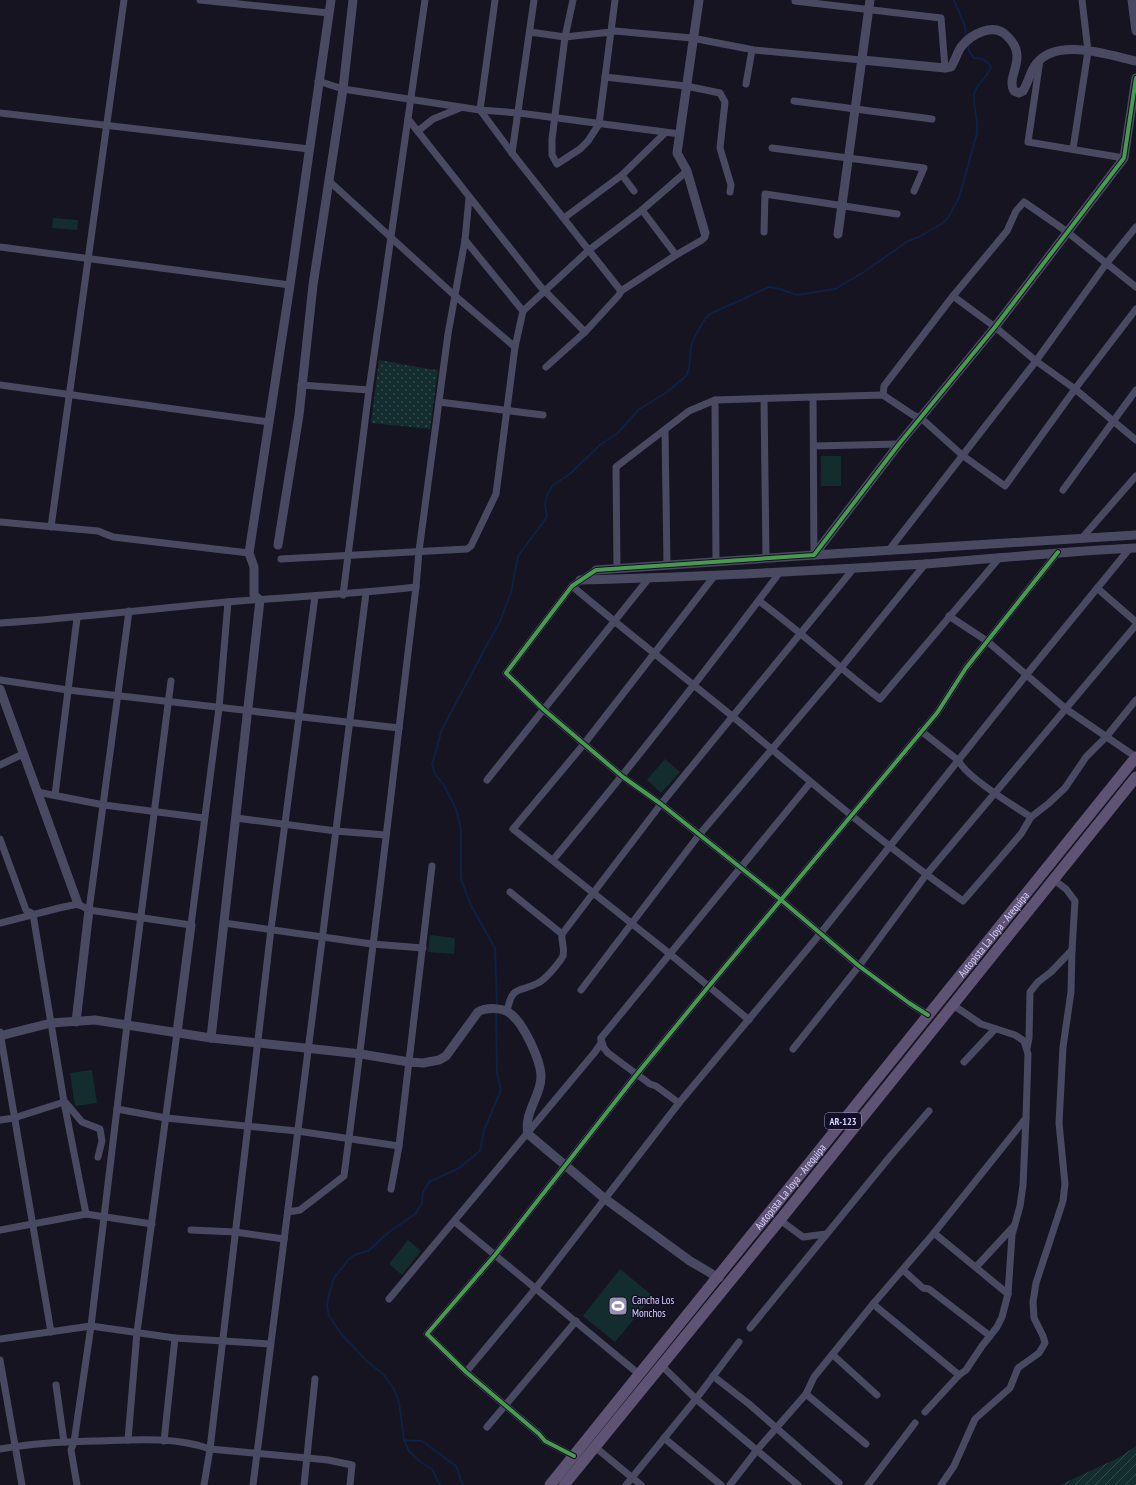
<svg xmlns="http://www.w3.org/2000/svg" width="1136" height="1485" font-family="'PT Sans Narrow',sans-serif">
	<defs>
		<pattern id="park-dots" width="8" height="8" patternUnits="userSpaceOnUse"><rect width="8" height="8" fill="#132c2d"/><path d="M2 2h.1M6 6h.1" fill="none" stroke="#354a4c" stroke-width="1.8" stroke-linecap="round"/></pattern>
		<pattern id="garden-furrows" width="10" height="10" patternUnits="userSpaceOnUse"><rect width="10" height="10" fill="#132c2d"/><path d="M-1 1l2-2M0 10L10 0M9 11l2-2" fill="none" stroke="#354a4c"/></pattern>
	</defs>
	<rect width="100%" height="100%" fill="#161421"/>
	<g fill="#132c2d">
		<path d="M 53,218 L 78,220 L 77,230 L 52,228 Z"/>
		<rect x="821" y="456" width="20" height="30"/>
		<path d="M 665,759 L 680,772 L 661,793 L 647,780 Z"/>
		<path d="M 430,935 L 455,938 L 454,954 L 428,952 Z"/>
		<path d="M 92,1070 L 97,1103 L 75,1106 L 70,1073 Z"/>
		<path d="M 408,1240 L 421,1251 L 402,1275 L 389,1264 Z"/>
		<path d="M 620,1269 L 653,1296 L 615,1342 L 583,1316 Z"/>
	</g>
	<path fill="url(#park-dots)" d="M 379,360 C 399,363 418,368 438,370 L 430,429 L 371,423 Z"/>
	<path fill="url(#garden-furrows)" d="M 1136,1446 L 1136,1485 L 1060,1485 L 1120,1457 Z"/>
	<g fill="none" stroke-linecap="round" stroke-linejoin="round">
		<g stroke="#0d2144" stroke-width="2">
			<path d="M 954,0 L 965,26 L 966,37"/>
			<path d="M 497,1006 L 495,948 L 471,906 L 461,879 L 461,829 L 456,809 L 445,787 L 435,774 L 432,765 L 442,729 L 501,619 L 511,592 L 518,556 L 547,517 L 545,505 L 547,495 L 552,486 L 571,473 L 600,445 L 618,433 L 638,410 L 667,392 L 686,376 L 689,369 L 691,346 L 695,336 L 705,319 L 710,314 L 769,287 L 780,289 L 797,295 L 835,289 L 864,272 L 908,241 L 919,237 L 941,224 L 948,218 L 959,198 L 977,133 C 979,119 971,102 975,91 C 979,82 988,76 991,67 C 986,60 983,58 974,58 L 969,51 L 968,43"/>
			<path d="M 404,1440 L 422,1441 L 452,1463 L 456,1466 L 463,1485"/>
			<path d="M 440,1485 L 432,1469 L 419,1461 L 409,1451 L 404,1440 L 399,1402 L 394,1389 L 384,1375 L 367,1361 L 342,1335 L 329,1316 L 327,1306 L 328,1298 L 334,1278 L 348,1260 L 354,1255 L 368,1251 L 389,1232 L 415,1214 L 422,1203 L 423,1192 L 429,1182 L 459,1168 L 480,1151 L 484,1130 L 501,1090 L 497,1073 L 496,1013"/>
		</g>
		<g stroke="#4a4962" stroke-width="7">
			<path d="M 200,0 L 329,13"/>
			<path d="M 495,0 L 480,110 L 512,153 L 621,291"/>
			<path d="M 615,0 L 599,124 L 588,141 L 580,149 L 557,164 L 552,155 L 552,139 L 565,37 L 611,32 L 615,31 L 692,38 L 754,50 L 862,60"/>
			<path d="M 795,1 L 941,18 L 945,68"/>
			<path d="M 530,32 L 565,37 L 573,0"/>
			<path d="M 1040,60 L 1028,142 L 1124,158"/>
			<path d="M 605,77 L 686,86 L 720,93 L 725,102 L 720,148 L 731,185 L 730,192"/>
			<path d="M 318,81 L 343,89 L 480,110 L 519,113 L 680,134"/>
			<path d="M 746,84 L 752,50"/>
			<path d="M 794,101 L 932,119"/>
			<path d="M 0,113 L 309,149"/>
			<path d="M 408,119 L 540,286 L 585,332"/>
			<path d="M 418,131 L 433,119 L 460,108"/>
			<path d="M 772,148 L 924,168 L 914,191"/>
			<path d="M 1073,149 L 1088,51 L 1082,0"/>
			<path d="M 512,153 L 534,0"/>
			<path d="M 622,175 L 634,191"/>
			<path d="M 329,181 L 454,295 L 515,347"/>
			<path d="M 642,210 L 676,255"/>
			<path d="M 564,218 L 622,175 L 665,133"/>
			<path d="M 764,232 L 765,194 L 897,214"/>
			<path d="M 465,240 L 523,311"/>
			<path d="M 0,247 L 290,285"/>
			<path d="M 953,296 L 995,327 L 1036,361 L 1075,389 L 1136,440"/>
			<path d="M 546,367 L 585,332 L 619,295 L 621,291 L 676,255 L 702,240 L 705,237 L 705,233"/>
			<path d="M 0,385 L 269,422"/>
			<path d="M 301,385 L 369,390"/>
			<path d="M 883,395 L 884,386 L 953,296 L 1007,231 L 1016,211 L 1024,202 L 1066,231 L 1136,287"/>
			<path d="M 813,398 L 814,555"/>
			<path d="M 764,399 L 766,558"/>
			<path d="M 715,400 L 716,562"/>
			<path d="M 439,402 L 543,415"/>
			<path d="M 665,430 L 667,565"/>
			<path d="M 814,446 L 899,444"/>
			<path d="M 1063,490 L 1136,390"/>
			<path d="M 0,522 L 98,531 L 113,537 L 249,553"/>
			<path d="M 51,527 L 124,0"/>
			<path d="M 1082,538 L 1136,476"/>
			<path d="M 889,550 L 1036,361 L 1106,264 L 1136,227"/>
			<path d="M 281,559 L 467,549 L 471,546 L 496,494 L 515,347 L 523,311 L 589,250 L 642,210 L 687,171"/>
			<path d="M 617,568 L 616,467 L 689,411 L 715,400 L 883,395 L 913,415 L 921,418 L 962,455 L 1005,486 L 1075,389 L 1136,309"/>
			<path d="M 596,570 L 572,586 L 506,673 L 543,709 L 623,777 L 661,804 L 780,899 L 859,966 L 909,1003 L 928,1015"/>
			<path d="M 715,575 L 584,744 L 513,829 L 670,954 L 749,1020"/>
			<path d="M 572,586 C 624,630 678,672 732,716 C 808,779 882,844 963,901 L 1021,834 L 1031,817 L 1048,804 L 1065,788 L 1086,757 L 1106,737 L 1136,700"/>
			<path d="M 1097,588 L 1136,622"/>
			<path d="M 343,595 L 369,390 L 425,0"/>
			<path d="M 759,601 C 801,632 838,667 880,699 L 1000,557"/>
			<path d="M 949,616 L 987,641 L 1066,709 L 1136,757"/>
			<path d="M 0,623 C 76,618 150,609 226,602 C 289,597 353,594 416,587"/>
			<path d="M 0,680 L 68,690 L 399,728"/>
			<path d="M 921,731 L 959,761 C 965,776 1015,807 1031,817"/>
			<path d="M 0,765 L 23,754"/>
			<path d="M 487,780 L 649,578"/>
			<path d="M 37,792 L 104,805 L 204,818"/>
			<path d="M 55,795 L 77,618"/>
			<path d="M 236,818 L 336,831 L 386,835"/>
			<path d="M 0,839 L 26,910 L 33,914 L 64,1102 L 86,1214"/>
			<path d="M 553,860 C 631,766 707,670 780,572"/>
			<path d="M 510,892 L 562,934"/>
			<path d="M 89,910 L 129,611"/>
			<path d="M 0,923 L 59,908 L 78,904 L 89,910 L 191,925 L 219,708 L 228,602"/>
			<path d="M 224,923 L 372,944 L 423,948"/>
			<path d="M 581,990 L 699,835 L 840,669 L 926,563"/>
			<path d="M 507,1012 C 512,984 519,993 538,983 C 545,980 560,962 563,956 C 565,949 561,941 562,934 L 661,804 L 854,568"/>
			<path d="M 0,1032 L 51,1332"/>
			<path d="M 601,1039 L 604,1048 L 608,1053 L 650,1084 L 656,1086 L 679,1103"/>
			<path d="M 1027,1048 L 1029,1038 L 1030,992 L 1038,982 L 1051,972 L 1072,950 L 1075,901 L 1066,889 L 1054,880"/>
			<path d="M 793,1049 L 859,966 L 926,875 L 1136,625"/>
			<path d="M 964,1062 L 995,1029"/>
			<path d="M 66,1103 L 82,1122 L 100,1129 L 102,1141 L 98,1157"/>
			<path d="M 117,1109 L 166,1118 L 297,1131 L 399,1146"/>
			<path d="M 0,1120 L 14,1118 L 64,1102"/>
			<path d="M 391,1189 L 399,1146 L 432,866"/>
			<path d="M 288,1212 L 300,1210 L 344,1176 C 370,980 392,783 416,587 L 419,551 L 448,334 L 465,240 L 469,198"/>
			<path d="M 780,1220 L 803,1237 L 826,1234"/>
			<path d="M 455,1222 L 640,1375"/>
			<path d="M 0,1230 L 86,1214 L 152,1224"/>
			<path d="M 191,1230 L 235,1232 L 284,1239"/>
			<path d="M 934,1233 L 1008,1294"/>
			<path d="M 976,1267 L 1014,1226"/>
			<path d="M 903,1270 L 923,1288 L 929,1289 L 990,1336"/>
			<path d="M 389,1299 L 595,1052 L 601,1043 L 601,1038 L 810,783"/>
			<path d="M 873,1304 L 959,1375"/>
			<path d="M 750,1328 L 888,1159 L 929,1111"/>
			<path d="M 0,1339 L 91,1326 L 175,1338 L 270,1344"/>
			<path d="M 833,1355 L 877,1395"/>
			<path d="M 0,1360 L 22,1485"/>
			<path d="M 662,1366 L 696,1399 L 798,1485"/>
			<path d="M 466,1372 L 536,1288 L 679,1103 L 820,934 L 1027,674 L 1130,548"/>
			<path d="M 713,1376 L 749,1404 L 839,1483"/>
			<path d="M 56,1385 L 64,1442"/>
			<path d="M 806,1394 L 866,1444"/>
			<path d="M 925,1412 L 959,1375 L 966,1370 L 982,1346 L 997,1327 L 1002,1317 L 1008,1294 L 1012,1235 L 1020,1206 L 1023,1185 L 1026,1118"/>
			<path d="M 487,1427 L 576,1321"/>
			<path d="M 664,1438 L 721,1485"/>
			<path d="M 128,1440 L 137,1332 L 177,1033"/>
			<path d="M 164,1441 L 175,1338"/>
			<path d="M 595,1447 L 641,1485"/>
			<path d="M 0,1449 C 31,1443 63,1442 94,1441 C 132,1440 173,1436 210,1449 L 328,1460 L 352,1465 L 350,1485"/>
			<path d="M 574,1456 L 545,1441 L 539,1434 L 466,1372 L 427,1334 L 495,1255 L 637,1074 L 709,986 L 937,713 L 966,668 L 1058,552"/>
			<path d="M 77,1485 L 71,1450 L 74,1442 L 91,1326 L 127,1025 L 171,681"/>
			<path d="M 204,1485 L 210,1449 L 271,929 L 315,596"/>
			<path d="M 253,1485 L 366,593"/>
			<path d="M 304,1485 L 315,1379"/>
			<path d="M 626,1485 L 696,1399 L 739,1342"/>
			<path d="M 730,1485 L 757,1450 L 806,1394 L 814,1377 L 873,1304 L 934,1233 L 1026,1118 L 1028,1054 L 1024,1041 L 1015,1035 L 981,1024 L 953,1005"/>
			<path d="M 868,1485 L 915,1423"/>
			<path d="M 941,1485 L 954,1466 L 975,1419 L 1010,1388 L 1018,1368 L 1039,1353 L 1045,1343 L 1043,1336 L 1034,1318 L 1033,1302 L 1036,1283 L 1063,1201 L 1065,1184 L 1059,1123 L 1063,1047 L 1071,992 L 1072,950"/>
		</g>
		<g stroke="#4a4962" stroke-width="9">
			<path d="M 699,0 L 677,153 L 687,171 L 705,233"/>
			<path d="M 1132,0 L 1136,31"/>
			<path d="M 862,60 L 945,68 L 951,67 C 955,61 957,53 961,47 C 971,34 994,22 1007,36 C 1030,58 1005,76 1014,91 L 1019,93 L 1023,91 C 1028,83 1030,72 1036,64 C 1057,37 1108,55 1136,61"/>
			<path d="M 838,234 L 870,0"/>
			<path d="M 278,545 L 299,415 L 313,285 L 343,89 L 353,0"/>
			<path d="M 814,555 L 1136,535"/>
			<path d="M 596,570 L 814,555 L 899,444 L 995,327 L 1124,158 L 1136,78"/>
			<path d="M 580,580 C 695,577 810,571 925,564 C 995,559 1065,551 1136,548"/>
			<path d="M 0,689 L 78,904"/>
			<path d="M 76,1022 L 89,910"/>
			<path d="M 177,1033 L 191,925"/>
			<path d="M 0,1036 L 51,1023 L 95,1020 L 211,1038 L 361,1054 L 409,1062 L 423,1063 L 439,1060 L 446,1056 L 478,1012 C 486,1007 504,1007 512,1015 C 524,1025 540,1059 541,1075 C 542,1095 523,1113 528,1134 L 604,1198 L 690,1261 L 719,1278"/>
			<path d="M 211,1038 L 260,600 L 254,595 L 254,567 L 249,553 L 290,285 L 331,0"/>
		</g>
		<g stroke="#5e5373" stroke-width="11">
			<path id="s1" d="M 550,1485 L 1136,757"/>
			<path d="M 564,1485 L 780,1220 L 1136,777"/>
		</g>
		<g stroke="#130f26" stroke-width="6">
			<g id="cycleway">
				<path d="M 928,1015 L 909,1003 L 859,966 L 780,899 L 661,804 L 623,777 L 543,709 L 506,673 L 572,586 L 596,570 L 814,555 L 899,444 L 995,327 L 1124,158 L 1136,78"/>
				<path d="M 574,1456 L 545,1441 L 539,1434 L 466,1372 L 427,1334 L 495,1255 L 637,1074 L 709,986 L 937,713 L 966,668 L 1058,552"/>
			</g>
		</g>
		<use href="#cycleway" stroke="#469c4c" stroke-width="4"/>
	</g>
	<defs>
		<g id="stadium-square" transform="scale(1)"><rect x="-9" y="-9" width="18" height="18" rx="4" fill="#9591b1" stroke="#130f26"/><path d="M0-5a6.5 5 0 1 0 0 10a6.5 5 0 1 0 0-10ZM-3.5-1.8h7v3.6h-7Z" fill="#fff"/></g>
	</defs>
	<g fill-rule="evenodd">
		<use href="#stadium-square" x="618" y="1306"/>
	</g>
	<g text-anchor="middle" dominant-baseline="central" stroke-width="3" stroke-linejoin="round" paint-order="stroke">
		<rect fill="#130f26" stroke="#9e99be" stroke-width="1" x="825" y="1113" width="36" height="16" rx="3"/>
		<g font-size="10" font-weight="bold" fill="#d9d4ff">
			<text x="843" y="1121">AR-123</text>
		</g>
		<g font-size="11" fill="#d9d4ff" stroke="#130f26">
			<text stroke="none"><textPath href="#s1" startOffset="707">Autopista La Joya - Arequipa</textPath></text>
			<text stroke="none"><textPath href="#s1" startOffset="383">Autopista La Joya - Arequipa</textPath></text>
		</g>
		<g font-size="11" fill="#d9d4ff" stroke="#130f26" text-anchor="start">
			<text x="632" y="1300">Cancha Los<tspan x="632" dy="13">Monchos</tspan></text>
		</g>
	</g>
</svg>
